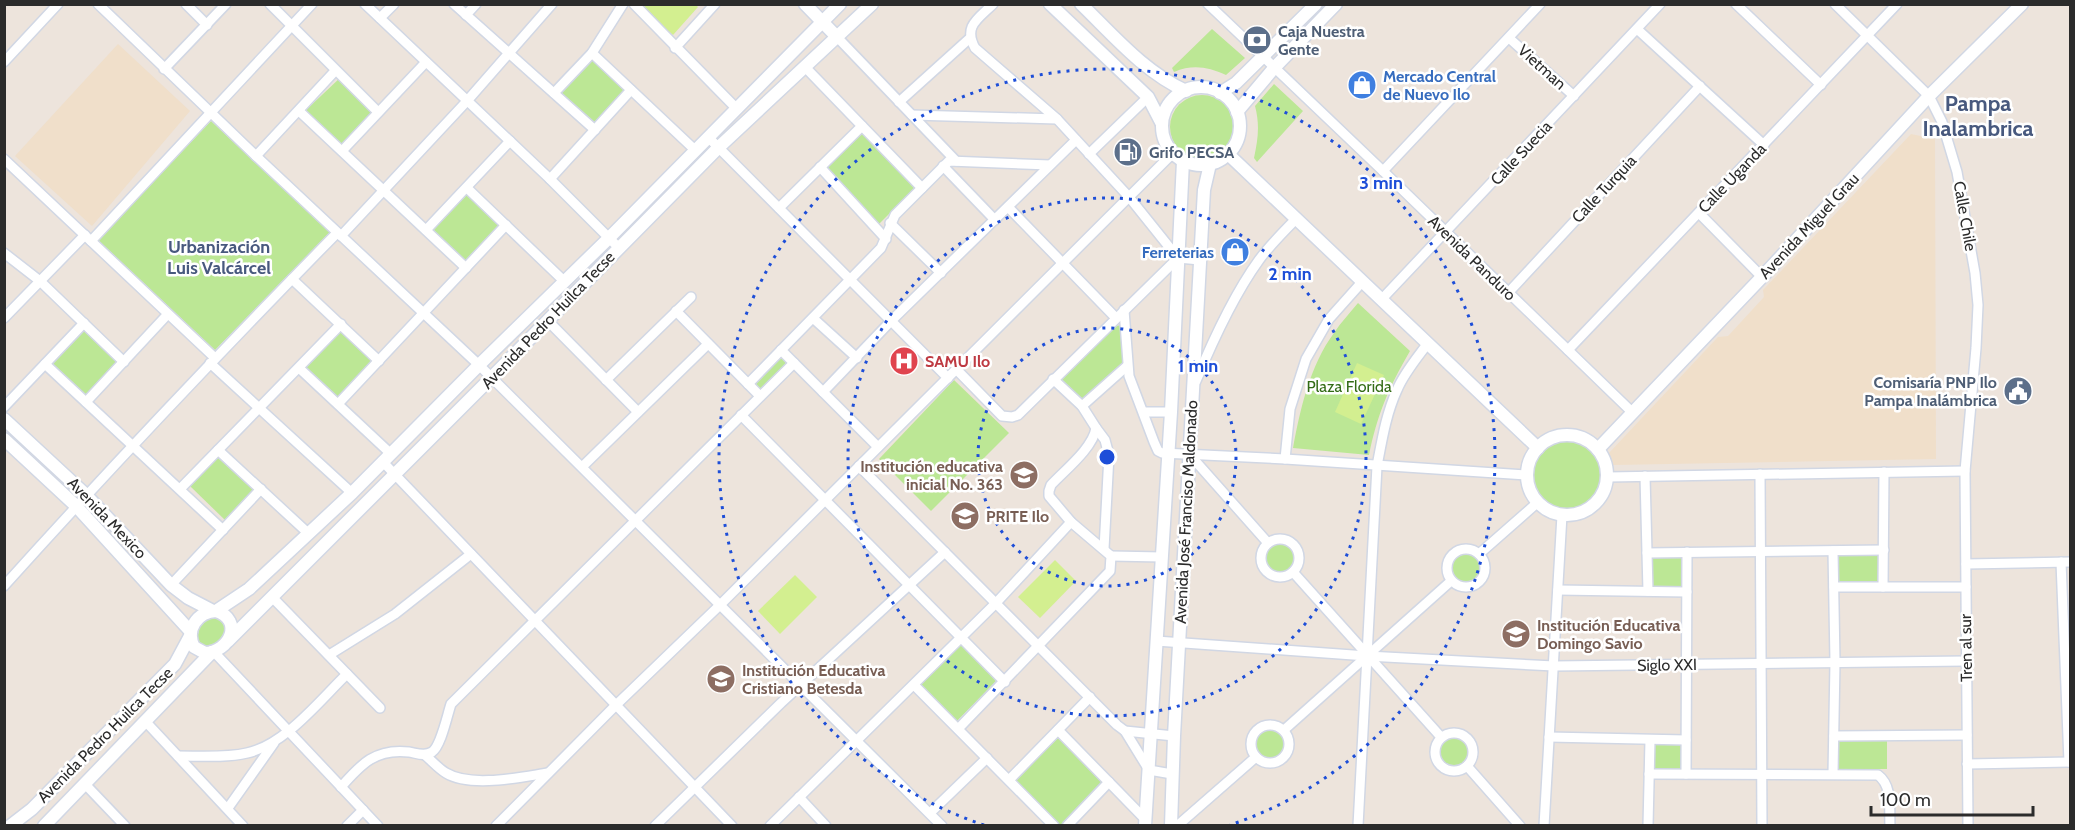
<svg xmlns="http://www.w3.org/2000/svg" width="2075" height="830" font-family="Cabin,sans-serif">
	<rect width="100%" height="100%" fill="#ede4dc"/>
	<g fill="#f0dfca">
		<path d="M 118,44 L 190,111 L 92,226 L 15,156 Z"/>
		<path d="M 1911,134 L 1935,139 L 1936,459 L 1613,465 L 1608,454 L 1718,337 L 1728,336 L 1764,297 L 1763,290 Z"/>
	</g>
	<g fill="#bce795">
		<path d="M 1212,29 L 1245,58 L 1226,75 C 1208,67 1193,64 1174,72 L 1172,68 Z"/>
		<path d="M 593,57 L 628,90 L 595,126 L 558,93 Z"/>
		<path d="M 341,77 L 377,110 L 343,147 L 305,111 Z"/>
		<path d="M 1274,84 L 1303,111 L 1257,162 L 1254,158 C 1258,139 1260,125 1255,106 Z"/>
		<circle cx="1202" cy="127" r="32"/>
		<path d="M 211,121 L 330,232 L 215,350 L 98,240 Z"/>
		<path d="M 861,132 L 916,187 L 879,224 L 825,167 Z"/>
		<path d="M 467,193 L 501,225 L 465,263 L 431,230 Z"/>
		<path d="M 1358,303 L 1410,351 C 1389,387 1377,415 1369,455 L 1293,448 C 1300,410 1310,365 1334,333 C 1341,322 1350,313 1358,303 Z"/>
		<path d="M 1124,325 L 1122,365 L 1083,399 L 1077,398 L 1060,380 L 1114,326 Z"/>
		<path d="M 84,328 L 120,362 L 87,397 L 51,364 Z"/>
		<path d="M 341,329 L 375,362 L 338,400 L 304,369 Z"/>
		<path d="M 783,358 L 787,362 L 786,366 L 761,389 L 758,389 L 755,382 L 778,359 Z"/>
		<path d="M 954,380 L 1009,433 L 931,511 L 879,459 Z"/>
		<circle cx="1568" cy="475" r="36"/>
		<path d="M 219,454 L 256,489 L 226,521 L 190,486 Z"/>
		<circle cx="1280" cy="558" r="15"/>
		<circle cx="1467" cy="567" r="15"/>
		<path d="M 1839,555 L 1881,555 L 1880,584 L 1838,584 Z"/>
		<path d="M 1685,557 L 1684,587 L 1653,587 L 1653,558 Z"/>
		<path d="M 212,616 L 226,620 C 227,670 170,640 212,616 Z"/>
		<path d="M 962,644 L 997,680 L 956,722 L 920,685 Z"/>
		<circle cx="1271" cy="743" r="15"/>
		<circle cx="1454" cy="751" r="15"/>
		<path d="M 1058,738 L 1103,783 L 1062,825 L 1059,826 L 1015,780 Z"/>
		<path d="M 1836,739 L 1887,739 L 1887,769 L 1837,769 Z"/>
		<path d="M 1684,743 L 1684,772 L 1654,772 L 1654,744 Z"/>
	</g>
	<g fill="#d3ef90">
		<path d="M 695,4 L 698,7 L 673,35 L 638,5 Z"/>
		<path d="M 1357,363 L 1384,375 L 1361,424 L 1335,412 Z"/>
		<path d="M 1055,560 L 1076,581 L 1040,618 L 1018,597 Z"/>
		<path d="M 795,575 L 817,597 L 780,634 L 758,611 Z"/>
	</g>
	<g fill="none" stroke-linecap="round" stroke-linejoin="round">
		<g stroke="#d1d7e4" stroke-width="12">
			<g id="street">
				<path d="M 98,4 L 256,156 L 479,365 L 942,826"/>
				<path d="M 186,4 L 207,25"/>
				<path d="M 270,4 L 378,112"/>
				<path d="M 365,4 L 550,179 L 619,248"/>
				<path d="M 454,4 L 595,130"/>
				<path d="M 634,4 L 736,108"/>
				<path d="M 993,4 C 978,19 963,26 975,48 L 1057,119 L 1129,197 L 1178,258 L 1200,260"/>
				<path d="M 1208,4 L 1383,171 L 1633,413"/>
				<path d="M 1736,4 L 1821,85"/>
				<path d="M 1835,4 L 1929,96 L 1942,122 L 1957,172 L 1975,273 L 1978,305 L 1976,348 L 1965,471 L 1968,826"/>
				<path d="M 466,15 L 476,4"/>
				<path d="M 380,18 L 394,4"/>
				<path d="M 1637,29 L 1764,145"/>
				<path d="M 837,37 L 956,161"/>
				<path d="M 1509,38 L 1574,96"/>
				<path d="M 675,48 L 715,4"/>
				<path d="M 592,53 L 695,150"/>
				<path d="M 4,62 L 58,4"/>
				<path d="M 805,67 L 922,188"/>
				<path d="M 164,69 L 226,4"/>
				<path d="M 554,93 L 592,53 L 623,4"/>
				<path d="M 899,102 L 970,38"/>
				<path d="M 299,111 L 466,268"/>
				<path d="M 912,115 L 1057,119"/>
				<path d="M 708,137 L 948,378"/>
				<path d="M 342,151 L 426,62"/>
				<path d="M 1089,154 L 1148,97"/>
				<path d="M 256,156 L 335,71"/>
				<path d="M 4,159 L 215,358"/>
				<path d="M 943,166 L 995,220"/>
				<path d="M 820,167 L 886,239"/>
				<path d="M 1383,171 L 1540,4"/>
				<path d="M 550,179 L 631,90"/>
				<path d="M 467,188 L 565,282"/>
				<path d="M 1008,207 L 1116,318"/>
				<path d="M 779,208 L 862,126"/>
				<path d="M 1699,213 L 1762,277"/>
				<path d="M 890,223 L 941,273"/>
				<path d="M 426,230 L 510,141"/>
				<path d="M 341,236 L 467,101 L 552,4"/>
				<path d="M 91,241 L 312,4"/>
				<path d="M 4,253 L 40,281 L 124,362"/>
				<path d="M 292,279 L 379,361"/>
				<path d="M 1508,293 L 1700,86"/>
				<path d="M 1381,300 L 1660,4"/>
				<path d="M 1124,310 L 1129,376 L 1154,442 L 1158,451 L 1162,453 L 1285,459 L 1527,475"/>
				<path d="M 676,311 L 760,396"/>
				<path d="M 4,318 L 85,235"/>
				<path d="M 814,319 L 857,358"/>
				<path d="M 548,321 L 638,412"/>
				<path d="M 781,350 L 878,447"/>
				<path d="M 1568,350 L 1897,4"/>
				<path d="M 210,363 L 352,493"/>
				<path d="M 45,364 L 223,530"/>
				<path d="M 299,368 L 390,453"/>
				<path d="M 956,369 L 1002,416 L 1012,417 L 1018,415 L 1178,258"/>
				<path d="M 606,380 L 691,297"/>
				<path d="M 1196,381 C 1213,340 1233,296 1259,260 C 1270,245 1284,231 1297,218"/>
				<path d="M 748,384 L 881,248 L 895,215 L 949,161 L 1050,165"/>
				<path d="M 823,392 L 891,321 L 1076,140"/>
				<path d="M 86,402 L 167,315"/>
				<path d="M 338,404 L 506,225"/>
				<path d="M 1082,406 L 1127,366"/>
				<path d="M 4,407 L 84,323"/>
				<path d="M 1144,412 L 1171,412"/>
				<path d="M 741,415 L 1005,682"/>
				<path d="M 1096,428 L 1105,440 L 1109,455 L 1104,549"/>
				<path d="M 218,450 L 308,533"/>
				<path d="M 1190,455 L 1268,543"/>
				<path d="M 1285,459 L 1290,409 L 1306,359 L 1329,319 L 1362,282"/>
				<path d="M 382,461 L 732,826"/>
				<path d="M 583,466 L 708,344"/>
				<path d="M 859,466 L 1117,725 L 1125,731 L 1174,736"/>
				<path d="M 1760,474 L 1762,826"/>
				<path d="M 1645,476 L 1648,591"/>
				<path d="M 1608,477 L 1965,471"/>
				<path d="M 180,489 L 341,324"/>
				<circle cx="1280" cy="558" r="19"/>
				<circle cx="1466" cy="568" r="19"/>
				<path d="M 1833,551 L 1835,662 L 1833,774"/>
				<path d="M 1647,553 L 1884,550"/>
				<path d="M 1479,554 L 1537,503"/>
				<path d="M 1111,556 L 1162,557"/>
				<path d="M 2061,562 L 2069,762"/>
				<path d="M 1966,564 L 2070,562"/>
				<path d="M 1293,572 L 1441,737"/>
				<path d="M 171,585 L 261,489"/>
				<path d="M 4,586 C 113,465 224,348 337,233"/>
				<path d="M 1834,587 L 1966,587"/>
				<path d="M 1883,587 L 1884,472"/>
				<path d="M 1558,590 L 1687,592"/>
				<path d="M 272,597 L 380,708"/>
				<path d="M 1156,641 L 1367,656 L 1554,666 L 1966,661"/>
				<path d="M 214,652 L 378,826"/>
				<path d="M 329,655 L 395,614 L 471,554"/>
				<path d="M 914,685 L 1054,826"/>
				<path d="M 146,722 L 243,826"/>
				<circle cx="1270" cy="744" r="19"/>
				<path d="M 958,729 L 1110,571 L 1111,556 L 1071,522 L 1049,496 L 1049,491 L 1051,485 C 1065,470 1093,448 1096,428 L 1082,406 L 1053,379"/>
				<path d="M 1058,730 L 1145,819"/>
				<path d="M 1284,730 L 1451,581"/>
				<path d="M 1125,731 L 1149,770 L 1172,774"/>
				<circle cx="1454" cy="752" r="19"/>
				<path d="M 1834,736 L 1967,735"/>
				<path d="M 1549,737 L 1686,740"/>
				<path d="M 425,755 C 432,761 439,769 446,773 C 471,788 521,777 548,773"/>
				<path d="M 178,756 C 200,756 225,758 247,753 C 285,745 320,700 347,674"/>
				<path d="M 1967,764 L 2070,762"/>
				<path d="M 1467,766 L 1520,826"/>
				<path d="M 1649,774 L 1878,775 C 1893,786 1889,809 1890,826"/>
				<path d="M 1686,774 L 1687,552"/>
				<path d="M 1009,780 L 1090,697"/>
				<path d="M 84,783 L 125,826"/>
				<path d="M 341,787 C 361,764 376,748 409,752 C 416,753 425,757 432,752 C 441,746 447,716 451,704 L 794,363"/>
				<path d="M 799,797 L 826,826"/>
				<path d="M 228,808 L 274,743"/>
				<path d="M 930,813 L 987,758"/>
				<path d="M 347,826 L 363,810"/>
				<path d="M 496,826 L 616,705 L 721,604 L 1173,153"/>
				<path d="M 655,826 L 781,703 L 945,552"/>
				<path d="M 770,826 L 996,603 L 1071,522"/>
				<path d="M 1067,826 L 1109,782"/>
				<path d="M 1177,826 L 1256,757"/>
				<path d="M 1358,826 L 1377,466 C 1382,440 1386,414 1397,390 C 1404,373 1417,358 1428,343"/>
				<path d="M 1544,826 L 1562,515"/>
				<path d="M 1648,826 L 1650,740"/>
			</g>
		</g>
		<g stroke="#d1d7e4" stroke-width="15">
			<g id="secondary">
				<path d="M 805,4 L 837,37"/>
				<path d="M 1050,4 L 1148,97 L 1162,124"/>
				<path d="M 1081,4 C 1113,35 1144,72 1186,91"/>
				<circle cx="1201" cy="126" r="39"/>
				<path d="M 1220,93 L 1236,83 L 1316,4"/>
				<path d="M 1237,112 L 1274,68 L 1336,4"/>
				<path d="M 1228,154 L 1538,448"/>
				<path d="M 4,419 L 86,495 L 171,585 L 188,598 L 213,611"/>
				<circle cx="1567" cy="475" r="40"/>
				<path d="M 4,439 L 76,506 L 191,632"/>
				<path d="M 1598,449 L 1762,277 L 1929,96 L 2022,4"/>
				<path d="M 216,611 L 249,589 L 352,493 L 479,365 L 609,238 L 840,4"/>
				<path d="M 216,611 C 244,620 230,652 205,653 L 194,647 C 185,630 197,612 216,611 Z"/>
				<path d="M 228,641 L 492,377 L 719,147 L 872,4"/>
				<path d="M 10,826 L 32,809 L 175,664 L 190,636"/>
				<path d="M 44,826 L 212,652"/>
				<path d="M 1145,826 L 1171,412 L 1183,161"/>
				<path d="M 1171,826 L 1174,736 L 1204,190 L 1210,164"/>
			</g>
		</g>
		<use href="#street" stroke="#fff" stroke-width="9"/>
		<use href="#secondary" stroke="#fff" stroke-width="12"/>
	</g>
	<g fill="none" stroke="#1d4ed8" stroke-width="3" stroke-dasharray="3 6">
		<circle cx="1107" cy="457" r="129"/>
		<circle cx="1107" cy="457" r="259"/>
		<path d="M984 825A388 388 0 1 1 1230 825"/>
	</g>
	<defs>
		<g id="bank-disc" transform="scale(1.5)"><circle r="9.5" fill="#5c6f8a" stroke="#fff"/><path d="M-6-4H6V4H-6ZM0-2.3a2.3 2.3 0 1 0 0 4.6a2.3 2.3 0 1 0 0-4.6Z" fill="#fff"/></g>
		<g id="shop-disc" transform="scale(1.5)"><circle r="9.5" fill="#3f7fe0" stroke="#fff"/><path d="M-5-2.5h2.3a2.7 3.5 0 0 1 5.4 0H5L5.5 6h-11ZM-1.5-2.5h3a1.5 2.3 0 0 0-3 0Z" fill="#fff"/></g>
		<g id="fuel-disc" transform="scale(1.5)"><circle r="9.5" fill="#5c6f8a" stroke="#fff"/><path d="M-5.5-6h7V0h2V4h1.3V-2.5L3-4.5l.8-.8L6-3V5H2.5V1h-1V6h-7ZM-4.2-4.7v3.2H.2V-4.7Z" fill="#fff"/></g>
		<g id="hospital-disc" transform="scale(1.5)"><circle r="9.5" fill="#e0444e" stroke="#fff"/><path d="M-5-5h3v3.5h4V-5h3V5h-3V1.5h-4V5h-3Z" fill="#fff"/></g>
		<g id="civic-disc" transform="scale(1.5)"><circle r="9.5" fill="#5c6f8a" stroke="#fff"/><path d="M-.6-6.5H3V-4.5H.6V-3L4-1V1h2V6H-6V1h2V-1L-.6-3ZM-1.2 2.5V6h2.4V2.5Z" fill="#fff"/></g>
		<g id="school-disc" transform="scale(1.5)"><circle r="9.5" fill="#8d6e63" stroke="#fff"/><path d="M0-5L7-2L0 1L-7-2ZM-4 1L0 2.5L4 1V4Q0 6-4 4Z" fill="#fff"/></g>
	</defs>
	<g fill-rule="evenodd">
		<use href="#bank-disc" x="1257" y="40"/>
		<use href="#shop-disc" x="1362" y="85"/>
		<use href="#fuel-disc" x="1128" y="152"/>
		<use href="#shop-disc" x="1235" y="252"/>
		<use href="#hospital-disc" x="904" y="361"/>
		<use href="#civic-disc" x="2018" y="391"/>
		<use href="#school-disc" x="1024" y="475"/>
		<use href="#school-disc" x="965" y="516"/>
		<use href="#school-disc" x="1516" y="634"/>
		<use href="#school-disc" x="721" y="679"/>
	</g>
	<g text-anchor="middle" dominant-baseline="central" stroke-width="5" stroke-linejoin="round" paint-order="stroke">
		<g font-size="16" font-weight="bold" fill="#4e5e75" stroke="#fff" text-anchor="start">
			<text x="1278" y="31">Caja Nuestra<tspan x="1278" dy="18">Gente</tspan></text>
			<text x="1149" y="152">Grifo PECSA</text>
			<text x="1997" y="382" text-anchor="end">Comisaría PNP Ilo<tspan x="1997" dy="18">Pampa Inalámbrica</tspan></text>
		</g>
		<g font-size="16" fill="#2b2b2b" stroke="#fff">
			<text transform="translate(1542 67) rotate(42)">Vietman</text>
			<text transform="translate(1521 153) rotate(-47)">Calle Suecia</text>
			<text transform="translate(1732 178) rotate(-46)">Calle Uganda</text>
			<text transform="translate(1604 189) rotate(-47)">Calle Turquia</text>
			<text transform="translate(1965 216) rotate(80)">Calle Chile</text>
			<text transform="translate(1809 226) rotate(-47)">Avenida Miguel Grau</text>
			<text transform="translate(1472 258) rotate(44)">Avenida Panduro</text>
			<text transform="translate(548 320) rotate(-46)">Avenida Pedro Huilca Tecse</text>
			<text transform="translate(1186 512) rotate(-87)">Avenida José Franciso Maldonado</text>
			<text transform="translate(107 518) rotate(46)">Avenida Mexico</text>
			<text transform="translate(1966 648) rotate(-91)">Tren al sur</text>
			<text transform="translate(1667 665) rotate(-1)">Siglo XXI</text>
			<text transform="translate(105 735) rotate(-45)">Avenida Pedro Huilca Tecse</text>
		</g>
		<g font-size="16" font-weight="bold" fill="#366cbe" stroke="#fff" text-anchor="start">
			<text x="1383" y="76">Mercado Central<tspan x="1383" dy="18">de Nuevo Ilo</tspan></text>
			<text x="1214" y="252" text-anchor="end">Ferreterias</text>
		</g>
		<g font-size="16" font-weight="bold" fill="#be3a42" stroke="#fff" text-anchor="start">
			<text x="925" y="361">SAMU Ilo</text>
		</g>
		<g font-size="16" fill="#336c16" stroke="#fff">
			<text x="1349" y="386">Plaza Florida</text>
		</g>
		<g font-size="16" font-weight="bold" fill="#785e54" stroke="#fff" text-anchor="start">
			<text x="1003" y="466" text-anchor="end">Institución educativa<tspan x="1003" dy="18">inicial No. 363</tspan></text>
			<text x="986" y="516">PRITE Ilo</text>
			<text x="1537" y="625">Institución Educativa<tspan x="1537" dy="18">Domingo Savio</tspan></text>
			<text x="742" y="670">Institución Educativa<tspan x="742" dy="18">Cristiano Betesda</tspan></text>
		</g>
		<g font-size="18" font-weight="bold" fill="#48597e" stroke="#fff">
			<text x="219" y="247">Urbanización<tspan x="219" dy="21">Luis Valcárcel</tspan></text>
		</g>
		<g font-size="22" font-weight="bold" fill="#48597e" stroke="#fff">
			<text x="1978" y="103">Pampa<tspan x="1978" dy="25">Inalambrica</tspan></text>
		</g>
	</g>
	<circle cx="1107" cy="457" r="9" fill="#1d4ed8" stroke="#fff" stroke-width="3"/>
	<g font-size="18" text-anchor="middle" font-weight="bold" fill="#1d4ed8" stroke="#fff" stroke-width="5" stroke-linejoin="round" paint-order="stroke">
		<text x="1381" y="189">3 min</text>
		<text x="1290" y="280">2 min</text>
		<text x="1198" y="372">1 min</text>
	</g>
	<rect width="2075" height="830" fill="none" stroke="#2b2b2b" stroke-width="12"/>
	<path d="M1871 806v9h162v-9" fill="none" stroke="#2b2b2b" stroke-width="3"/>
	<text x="1880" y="806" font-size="18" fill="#2b2b2b" stroke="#ffffff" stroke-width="4.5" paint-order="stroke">100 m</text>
</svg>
